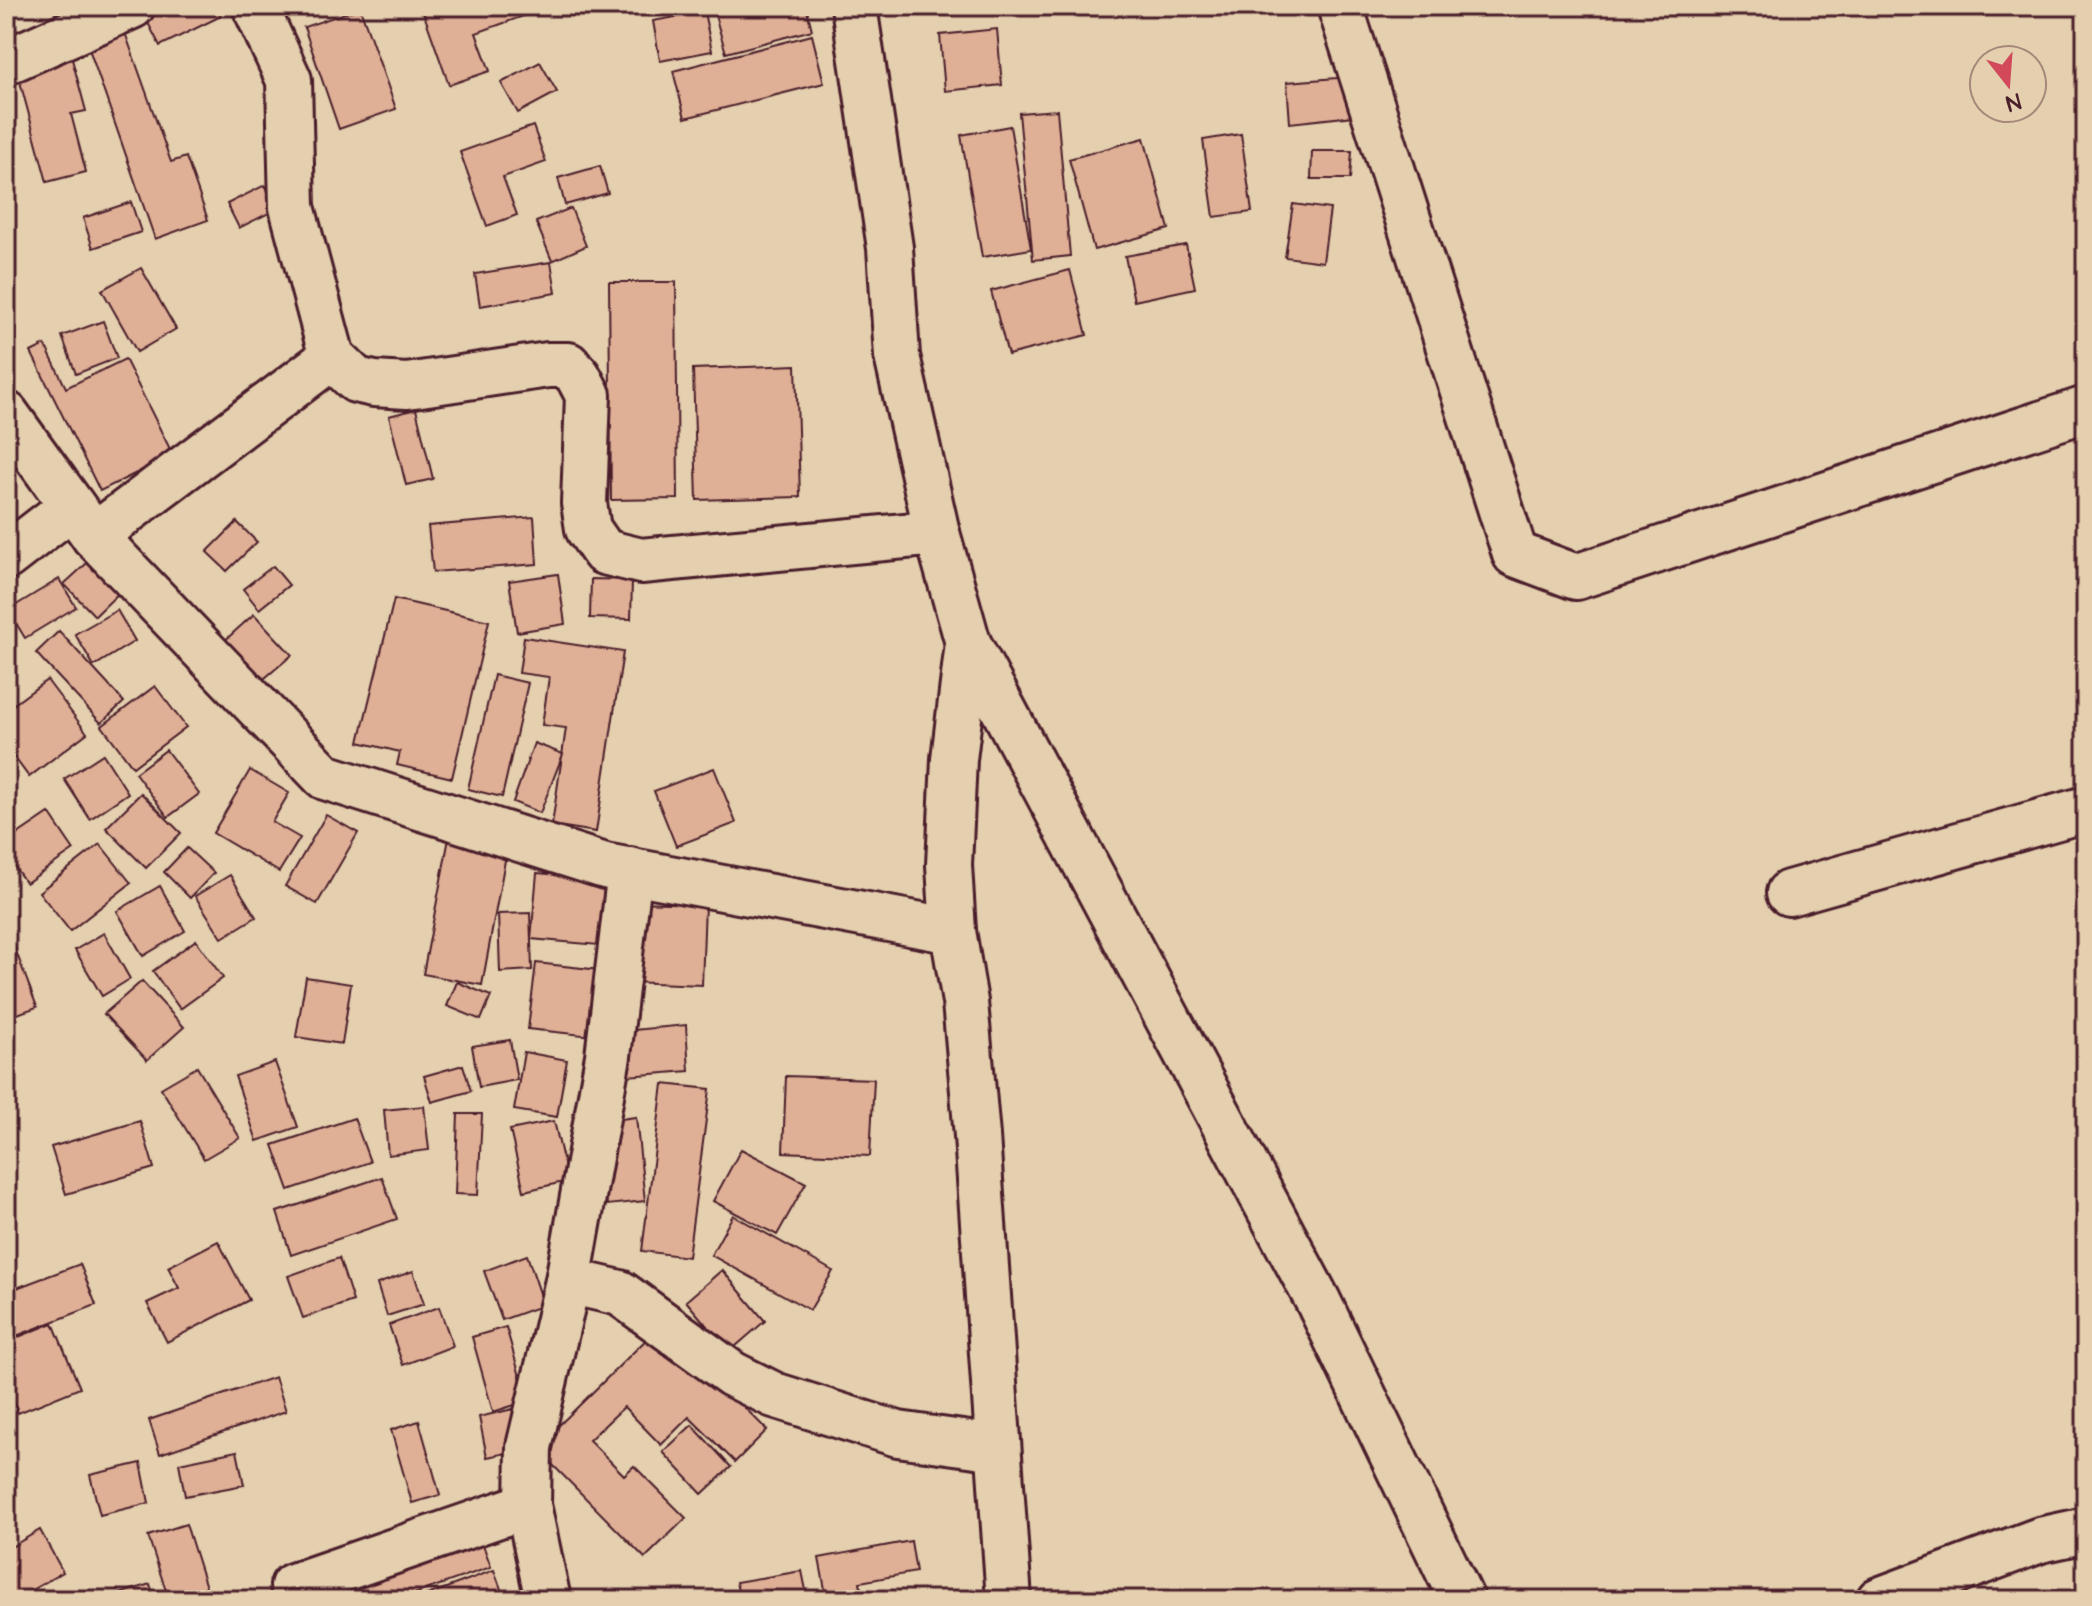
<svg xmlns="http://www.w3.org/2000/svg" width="2092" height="1606" font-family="'Architects Daughter',sans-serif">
	<rect width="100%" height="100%" fill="#e4cfae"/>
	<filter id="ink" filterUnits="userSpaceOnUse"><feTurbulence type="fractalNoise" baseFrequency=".0125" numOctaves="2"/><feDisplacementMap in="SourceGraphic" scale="16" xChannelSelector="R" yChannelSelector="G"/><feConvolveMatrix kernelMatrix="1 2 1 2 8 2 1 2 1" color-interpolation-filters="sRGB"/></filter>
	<g filter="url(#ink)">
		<g fill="#dfb096" stroke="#4a1f2b" stroke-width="2">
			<path d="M 172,6 L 216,6 L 221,16 L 160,46 L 146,19 Z"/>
			<path d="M 421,6 L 529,6 L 532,13 L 476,33 L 490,71 L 449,85 Z"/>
			<path d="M 646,6 L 680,6 L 649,16 Z"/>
			<path d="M 736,6 L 806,6 L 812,30 L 726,53 L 714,12 Z"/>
			<path d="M 360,8 L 396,109 L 339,129 L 304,27 Z"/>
			<path d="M 704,12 L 712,51 L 660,61 L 653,21 Z"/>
			<path d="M 123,27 L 171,162 L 186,157 L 208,220 L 155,239 L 86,40 Z"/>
			<path d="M 997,29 L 1002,85 L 945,91 L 940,35 Z"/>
			<path d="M 812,35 L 824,83 L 685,118 L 673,71 Z"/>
			<path d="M 69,48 L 86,111 L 71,114 L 86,172 L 47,182 L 15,63 Z"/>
			<path d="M 540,62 L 557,92 L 518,113 L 501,83 Z"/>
			<path d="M 1350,77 L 1353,116 L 1290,123 L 1287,82 Z"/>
			<path d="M 1057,110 L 1070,256 L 1033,260 L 1019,113 Z"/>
			<path d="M 533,126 L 546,162 L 503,177 L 517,215 L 487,226 L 460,152 Z"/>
			<path d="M 1010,126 L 1031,249 L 982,257 L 961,135 Z"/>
			<path d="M 1241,134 L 1252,212 L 1214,217 L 1203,140 Z"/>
			<path d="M 1144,138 L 1169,229 L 1094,250 L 1069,159 Z"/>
			<path d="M 1312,151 L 1352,151 L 1350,179 L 1311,179 Z"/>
			<path d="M 600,166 L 608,193 L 565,205 L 558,178 Z"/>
			<path d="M 265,185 L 277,209 L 239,228 L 227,204 Z"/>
			<path d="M 131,202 L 141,232 L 93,248 L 83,218 Z"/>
			<path d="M 1293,204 L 1330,209 L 1323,262 L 1285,257 Z"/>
			<path d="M 571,208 L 586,246 L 552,261 L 536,222 Z"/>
			<path d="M 1186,245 L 1195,288 L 1134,301 L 1125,256 Z"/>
			<path d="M 551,262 L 556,293 L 480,306 L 475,274 Z"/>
			<path d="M 141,268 L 176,329 L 137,352 L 102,290 Z"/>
			<path d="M 1070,270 L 1087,335 L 1008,355 L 991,291 Z"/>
			<path d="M 609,282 L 676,282 L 678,499 L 611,500 Z"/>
			<path d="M 103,321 L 117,358 L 76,374 L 62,336 Z"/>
			<path d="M 45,345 L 66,388 L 125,359 L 173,455 L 100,491 L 31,352 Z"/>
			<path d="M 796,365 L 800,497 L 697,500 L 693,369 Z"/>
			<path d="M 416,409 L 433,479 L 406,485 L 389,416 Z"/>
			<path d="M 534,517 L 537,564 L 433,572 L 428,526 Z"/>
			<path d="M 237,522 L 257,542 L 227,571 L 207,552 Z"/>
			<path d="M 97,554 L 127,585 L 95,616 L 64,584 Z"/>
			<path d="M 273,566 L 289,585 L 259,609 L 243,589 Z"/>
			<path d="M 558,574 L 565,624 L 517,632 L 509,581 Z"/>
			<path d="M 59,579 L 76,607 L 25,638 L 8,610 Z"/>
			<path d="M 591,579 L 632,580 L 631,619 L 590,618 Z"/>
			<path d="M 394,599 L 489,621 L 452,778 L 397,765 L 400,752 L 359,742 Z"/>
			<path d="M 117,610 L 135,641 L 94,666 L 75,634 Z"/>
			<path d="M 254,614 L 292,655 L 259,683 L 222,643 Z"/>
			<path d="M 59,631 L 124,702 L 101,723 L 36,653 Z"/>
			<path d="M 524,637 L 623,652 L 596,832 L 552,825 L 566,728 L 542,725 L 549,677 L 519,673 Z"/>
			<path d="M 494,675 L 528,683 L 502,797 L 468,789 Z"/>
			<path d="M 47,680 L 87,733 L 29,777 L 6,746 L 6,710 Z"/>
			<path d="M 155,686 L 186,727 L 133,767 L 102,726 Z"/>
			<path d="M 534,743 L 563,754 L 540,813 L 513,802 Z"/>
			<path d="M 166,750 L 199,794 L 168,817 L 135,773 Z"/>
			<path d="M 103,754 L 128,793 L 90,819 L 64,779 Z"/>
			<path d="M 714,768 L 736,823 L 676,846 L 654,791 Z"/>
			<path d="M 250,770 L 289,793 L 272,822 L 300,838 L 279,872 L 213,833 Z"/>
			<path d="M 141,793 L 181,833 L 146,868 L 106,828 Z"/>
			<path d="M 49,813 L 74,850 L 26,883 L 6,855 L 6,842 Z"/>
			<path d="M 326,815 L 358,833 L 317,904 L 285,886 Z"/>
			<path d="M 450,833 L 508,844 L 482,985 L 423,974 Z"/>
			<path d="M 100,844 L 131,883 L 70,931 L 39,892 Z"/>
			<path d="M 187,848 L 214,873 L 190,898 L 164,872 Z"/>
			<path d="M 537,873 L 606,879 L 599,945 L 531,939 Z"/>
			<path d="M 230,875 L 256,917 L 222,938 L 195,896 Z"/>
			<path d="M 160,886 L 185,931 L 143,956 L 117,911 Z"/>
			<path d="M 632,902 L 705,904 L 702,985 L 630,982 Z"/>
			<path d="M 530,913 L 532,970 L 500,972 L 498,914 Z"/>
			<path d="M 6,925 L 37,1007 L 6,1018 Z"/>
			<path d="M 104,933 L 130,979 L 102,996 L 75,950 Z"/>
			<path d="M 196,940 L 223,978 L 180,1009 L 153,971 Z"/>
			<path d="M 536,963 L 600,970 L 592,1036 L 528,1029 Z"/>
			<path d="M 306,977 L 351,984 L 342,1044 L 296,1037 Z"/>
			<path d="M 142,981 L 184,1027 L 147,1060 L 104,1014 Z"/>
			<path d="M 457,982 L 491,996 L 481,1020 L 447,1006 Z"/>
			<path d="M 686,1025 L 689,1071 L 627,1076 L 623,1031 Z"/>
			<path d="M 510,1040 L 517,1080 L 479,1087 L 472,1046 Z"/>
			<path d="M 524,1052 L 567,1060 L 557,1117 L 514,1110 Z"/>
			<path d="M 275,1062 L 298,1127 L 257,1141 L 235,1076 Z"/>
			<path d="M 463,1065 L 471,1091 L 432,1102 L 424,1076 Z"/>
			<path d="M 197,1067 L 240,1138 L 204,1159 L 161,1088 Z"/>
			<path d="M 786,1076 L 874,1079 L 870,1156 L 783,1152 Z"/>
			<path d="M 663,1084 L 710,1089 L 688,1257 L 642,1251 Z"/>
			<path d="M 424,1106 L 429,1150 L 388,1155 L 384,1110 Z"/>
			<path d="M 458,1114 L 482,1114 L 478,1195 L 455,1194 Z"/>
			<path d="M 636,1117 L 645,1201 L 607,1205 L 598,1122 Z"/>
			<path d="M 354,1118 L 370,1162 L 289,1190 L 273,1145 Z"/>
			<path d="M 140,1121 L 154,1168 L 66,1194 L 51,1147 Z"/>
			<path d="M 554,1121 L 568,1181 L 524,1191 L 510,1130 Z"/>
			<path d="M 741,1149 L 806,1183 L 777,1235 L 713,1201 Z"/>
			<path d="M 382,1177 L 397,1219 L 291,1255 L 277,1212 Z"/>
			<path d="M 733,1215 L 833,1271 L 810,1310 L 711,1255 Z"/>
			<path d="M 218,1241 L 249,1300 L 167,1342 L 147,1303 L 179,1288 L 168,1267 Z"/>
			<path d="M 527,1255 L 544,1305 L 502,1320 L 484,1271 Z"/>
			<path d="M 339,1258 L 353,1301 L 303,1318 L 288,1276 Z"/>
			<path d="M 80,1264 L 96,1305 L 6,1340 L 6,1292 Z"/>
			<path d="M 722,1270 L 765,1321 L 729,1352 L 686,1301 Z"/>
			<path d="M 413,1271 L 424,1304 L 387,1316 L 377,1284 Z"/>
			<path d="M 439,1307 L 453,1346 L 403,1365 L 389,1325 Z"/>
			<path d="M 53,1323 L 80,1388 L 18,1413 L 6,1384 L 6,1342 Z"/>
			<path d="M 662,1324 L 767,1430 L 735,1462 L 689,1417 L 661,1445 L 624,1407 L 589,1440 L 624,1475 L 634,1466 L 686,1518 L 645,1558 L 536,1448 Z"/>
			<path d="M 506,1327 L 527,1401 L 493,1412 L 472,1337 Z"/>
			<path d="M 275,1377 L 286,1411 L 160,1454 L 149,1420 Z"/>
			<path d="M 513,1409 L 521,1450 L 487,1457 L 479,1417 Z"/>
			<path d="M 419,1421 L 440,1495 L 412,1503 L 391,1430 Z"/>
			<path d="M 692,1425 L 731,1467 L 702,1494 L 663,1452 Z"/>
			<path d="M 237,1451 L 244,1485 L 185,1496 L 179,1463 Z"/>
			<path d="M 141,1463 L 149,1503 L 100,1515 L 90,1475 Z"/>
			<path d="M 186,1524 L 210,1600 L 169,1600 L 148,1536 Z"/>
			<path d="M 477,1528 L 491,1567 L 397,1600 L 341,1600 L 334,1578 Z"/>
			<path d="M 40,1530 L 63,1572 L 14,1600 L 6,1600 L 6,1550 Z"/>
			<path d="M 911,1541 L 916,1572 L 860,1582 L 863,1600 L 827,1600 L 819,1558 Z"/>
			<path d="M 494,1570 L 505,1600 L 414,1600 Z"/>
			<path d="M 802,1571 L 808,1600 L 740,1600 L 736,1582 Z"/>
			<path d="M 150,1584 L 155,1600 L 121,1600 L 119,1594 Z"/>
		</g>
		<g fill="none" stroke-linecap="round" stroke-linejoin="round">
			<g stroke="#4a1f2b" stroke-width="50">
				<g id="street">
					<path d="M 255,6 L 289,80 L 292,207 L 332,357 L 356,380 L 374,384 L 407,386 L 548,365 L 568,365 L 578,376 L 588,395 L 584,503 L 588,529 L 604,552 L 641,561 L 937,533"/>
					<path d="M 854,6 L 890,248 L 897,356 L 937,533 L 968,643 L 1318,1301 L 1462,1600"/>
					<path d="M 1340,6 L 1515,554 L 1576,577 L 2086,409"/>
					<path d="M 6,62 L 132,6"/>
					<path d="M 6,414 L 94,536 L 325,777 L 605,866 L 953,931"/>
					<path d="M 94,536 L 332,357"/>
					<path d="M 6,557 L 72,506"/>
					<path d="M 968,643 L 954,759 L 949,865 L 953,931 L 965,1002 L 977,1136 L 1009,1600"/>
					<path d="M 1789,893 L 2086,809"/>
					<path d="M 568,1281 L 620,1293 L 732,1374 L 774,1395 L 898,1434 L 998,1448"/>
					<path d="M 293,1586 L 528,1505"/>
					<path d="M 548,1600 L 528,1505 L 529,1447 L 568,1281 L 608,1056 L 630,870"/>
					<path d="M 1879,1600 L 2040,1540 L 2086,1530"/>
				</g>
			</g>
			<use href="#street" stroke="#e4cfae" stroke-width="44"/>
		</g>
	</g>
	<rect width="2092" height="1606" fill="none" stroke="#e4cfae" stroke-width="32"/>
	<rect x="16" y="16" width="2060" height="1574" fill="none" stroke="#4a1f2b" stroke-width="3" filter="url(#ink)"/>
	<g transform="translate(2008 84) rotate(163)"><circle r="38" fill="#e4cfae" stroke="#a6897a" stroke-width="2"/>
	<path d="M0-6L14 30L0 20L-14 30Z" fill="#d1495b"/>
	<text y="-12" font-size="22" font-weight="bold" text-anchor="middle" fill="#4a1f2b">N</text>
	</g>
</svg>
